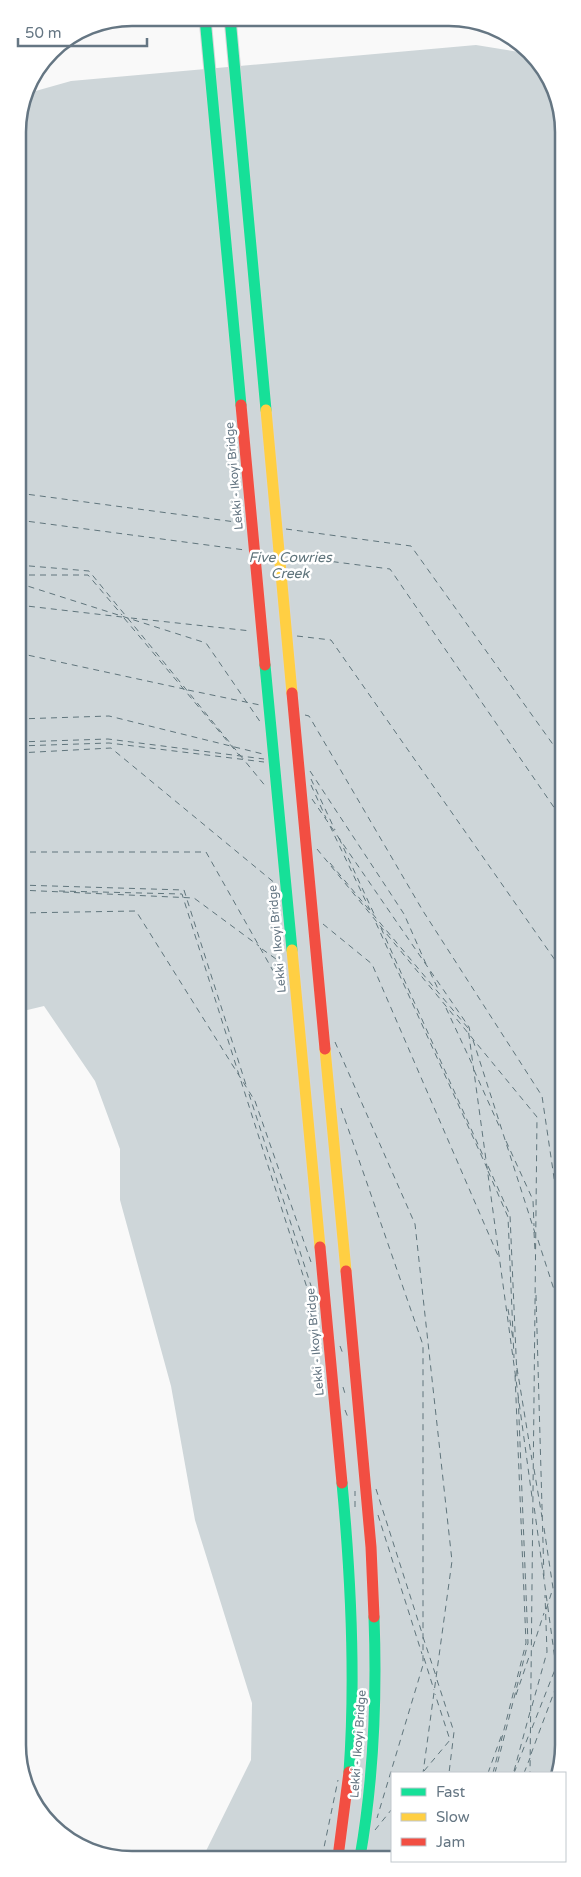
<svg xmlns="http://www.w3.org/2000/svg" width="581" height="1877" font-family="'Varela Round',sans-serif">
	<rect width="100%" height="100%" fill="#f9f9f9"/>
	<path fill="#ced6d9" d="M 476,45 L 532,54 L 561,110 L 563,1752 L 555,1773 L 392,1773 L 392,1857 L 203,1857 L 251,1760 L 252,1703 L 195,1520 L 171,1386 L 120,1200 L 120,1149 L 95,1081 L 44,1006 L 19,1012 L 18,125 L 25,94 L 71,81 Z"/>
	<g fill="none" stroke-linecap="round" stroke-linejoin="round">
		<g stroke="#60757c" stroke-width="1" stroke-dasharray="6 5" stroke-linecap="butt">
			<path d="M 18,493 L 243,523"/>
			<path d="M 18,520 L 245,550"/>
			<path d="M 286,529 L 411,546 L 562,757"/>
			<path d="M 289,556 L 390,569 L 562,819"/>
			<path d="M 18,565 L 89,571 L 267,788"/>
			<path d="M 18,575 L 88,575 L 122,615"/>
			<path d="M 18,583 L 206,643 L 261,723"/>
			<path d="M 18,605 L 122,617"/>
			<path d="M 124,618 L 239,755"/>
			<path d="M 131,618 L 251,631"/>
			<path d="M 297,636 L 331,640 L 562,970"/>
			<path d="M 18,653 L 184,689"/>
			<path d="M 188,690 L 260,705"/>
			<path d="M 305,715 L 309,716 L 423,911 L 542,1096 L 563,1239"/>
			<path d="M 18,719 L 109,716 L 263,754"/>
			<path d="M 18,742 L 108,739 L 264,759"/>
			<path d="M 18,746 L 109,743 L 264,762"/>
			<path d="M 18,753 L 111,748 L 276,884"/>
			<path d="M 310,771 L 404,914 L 426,964"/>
			<path d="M 311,779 L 335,830"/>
			<path d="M 311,785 L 326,818"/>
			<path d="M 312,799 L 469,1027 L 471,1036"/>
			<path d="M 330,826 L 370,910"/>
			<path d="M 339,838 L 375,916"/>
			<path d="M 317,849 L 537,1117 L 530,1773"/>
			<path d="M 19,852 L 206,852 L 285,992"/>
			<path d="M 330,863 L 468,1028 L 532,1497"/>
			<path d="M 19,885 L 184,890 L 247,1088"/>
			<path d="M 19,890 L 194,898 L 259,946"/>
			<path d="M 59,891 L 182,894 L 239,1075"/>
			<path d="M 19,913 L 136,911 L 255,1101 L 311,1262"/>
			<path d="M 376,923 L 487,1168"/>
			<path d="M 323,924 L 372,964 L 499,1258"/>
			<path d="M 381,928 L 485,1160"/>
			<path d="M 262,949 L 283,964"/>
			<path d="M 430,972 L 439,991"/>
			<path d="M 446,1008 L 473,1066"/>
			<path d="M 473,1040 L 535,1233"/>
			<path d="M 335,1042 L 415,1224 L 452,1561 L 423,1773"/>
			<path d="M 474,1070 L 500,1128"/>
			<path d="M 241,1081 L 316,1316"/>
			<path d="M 249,1094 L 314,1295"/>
			<path d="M 341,1108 L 423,1345 L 423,1665 L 377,1818"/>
			<path d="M 506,1141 L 533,1200 L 534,1226"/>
			<path d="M 488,1166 L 510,1215 L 517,1377"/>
			<path d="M 488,1171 L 508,1217 L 514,1358"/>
			<path d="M 534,1232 L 535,1251"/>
			<path d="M 536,1295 L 544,1578"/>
			<path d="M 508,1309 L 513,1339"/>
			<path d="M 340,1346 L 343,1354"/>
			<path d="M 517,1368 L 532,1460"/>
			<path d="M 343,1387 L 346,1397"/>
			<path d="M 345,1410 L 349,1420"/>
			<path d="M 534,1469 L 542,1517"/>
			<path d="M 376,1489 L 422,1633"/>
			<path d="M 355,1507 L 355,1491"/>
			<path d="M 378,1515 L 422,1654"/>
			<path d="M 544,1528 L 553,1588 L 546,1610"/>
			<path d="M 423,1637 L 436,1676"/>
			<path d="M 533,1647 L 544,1613"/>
			<path d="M 424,1658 L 434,1690"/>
			<path d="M 437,1680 L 454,1732 L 449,1773"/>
			<path d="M 516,1695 L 530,1654"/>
			<path d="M 532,1706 L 547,1652 L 545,1595"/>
			<path d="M 532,1728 L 556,1667 L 534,1506"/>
			<path d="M 531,1754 L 562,1671 L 559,1305 L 537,1237"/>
			<path d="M 424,1771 L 450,1740 L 435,1694"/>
			<path d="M 514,1771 L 530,1712"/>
			<path d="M 488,1773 L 502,1734"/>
			<path d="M 493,1773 L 526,1643 L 515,1374"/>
			<path d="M 495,1773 L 528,1643 L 518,1393"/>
			<path d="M 514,1773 L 530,1732"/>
			<path d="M 524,1773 L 530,1758"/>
			<path d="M 551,1773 L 563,1735"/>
			<path d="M 375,1830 L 392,1809"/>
			<path d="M 322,1857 L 338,1780"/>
		</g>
		<g stroke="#d5d6d7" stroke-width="13">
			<g id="fast">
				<path d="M 205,18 L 241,405"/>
				<path d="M 230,18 L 266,410"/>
				<path d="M 265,665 L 292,950"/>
				<path d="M 342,1483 C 351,1579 356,1675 349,1772"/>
				<path d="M 360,1857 C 374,1777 377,1698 374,1617"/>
			</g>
		</g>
		<g stroke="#d5d6d7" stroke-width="13">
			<g id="slow">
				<path d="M 266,410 L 292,693"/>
				<path d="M 292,950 L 320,1247"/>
				<path d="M 325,1049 L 346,1271"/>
			</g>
		</g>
		<g stroke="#d5d6d7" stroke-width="13">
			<g id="jam">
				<path d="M 241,405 L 265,665"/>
				<path d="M 292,693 L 325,1049"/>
				<path d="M 320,1247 L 342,1483"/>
				<path d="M 346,1271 L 371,1547 L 374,1617"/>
				<path d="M 338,1857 L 349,1772"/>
			</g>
		</g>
		<use href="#fast" stroke="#16e098" stroke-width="11"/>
		<use href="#slow" stroke="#ffcf43" stroke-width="11"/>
		<use href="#jam" stroke="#f24e42" stroke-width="11"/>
	</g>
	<g text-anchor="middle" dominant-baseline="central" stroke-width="5" stroke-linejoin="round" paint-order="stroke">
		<g font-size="12" fill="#657683" stroke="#fff">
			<text transform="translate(234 476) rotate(-95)">Lekki - Ikoyi Bridge</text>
			<text transform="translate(277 939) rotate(-95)">Lekki - Ikoyi Bridge</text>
			<text transform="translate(315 1342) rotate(-95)">Lekki - Ikoyi Bridge</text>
			<text transform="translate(358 1744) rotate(-86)">Lekki - Ikoyi Bridge</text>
		</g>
		<g font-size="14" font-style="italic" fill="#60757c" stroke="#fff">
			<text x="290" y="557">Five Cowries<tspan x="290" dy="16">Creek</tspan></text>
		</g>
	</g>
	<path d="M0 0H581V1877H0ZM132 26H449A106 106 0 0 1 555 132V1745A106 106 0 0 1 449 1851H132A106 106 0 0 1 26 1745V132A106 106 0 0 1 132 26Z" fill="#fff" fill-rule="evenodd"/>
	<path fill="none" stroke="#657683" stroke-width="2.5" d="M132 26H449A106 106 0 0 1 555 132V1745A106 106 0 0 1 449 1851H132A106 106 0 0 1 26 1745V132A106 106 0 0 1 132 26Z"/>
	<rect x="391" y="1772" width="175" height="90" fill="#ffffff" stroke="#c1c8cd"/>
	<rect x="401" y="1788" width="25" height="8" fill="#16e098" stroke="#c1c8cd"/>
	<text x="436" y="1797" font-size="15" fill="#657683">Fast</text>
	<rect x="401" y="1813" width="25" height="8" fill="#ffcf43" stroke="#c1c8cd"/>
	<text x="436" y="1822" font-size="15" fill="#657683">Slow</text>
	<rect x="401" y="1838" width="25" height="8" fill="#f24e42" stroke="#c1c8cd"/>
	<text x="436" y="1847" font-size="15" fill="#657683">Jam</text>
	<path d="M18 38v8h129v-8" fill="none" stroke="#657683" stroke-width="2.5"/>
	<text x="25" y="38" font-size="15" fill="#657683" stroke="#ffffff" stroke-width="4" paint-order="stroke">50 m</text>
</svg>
